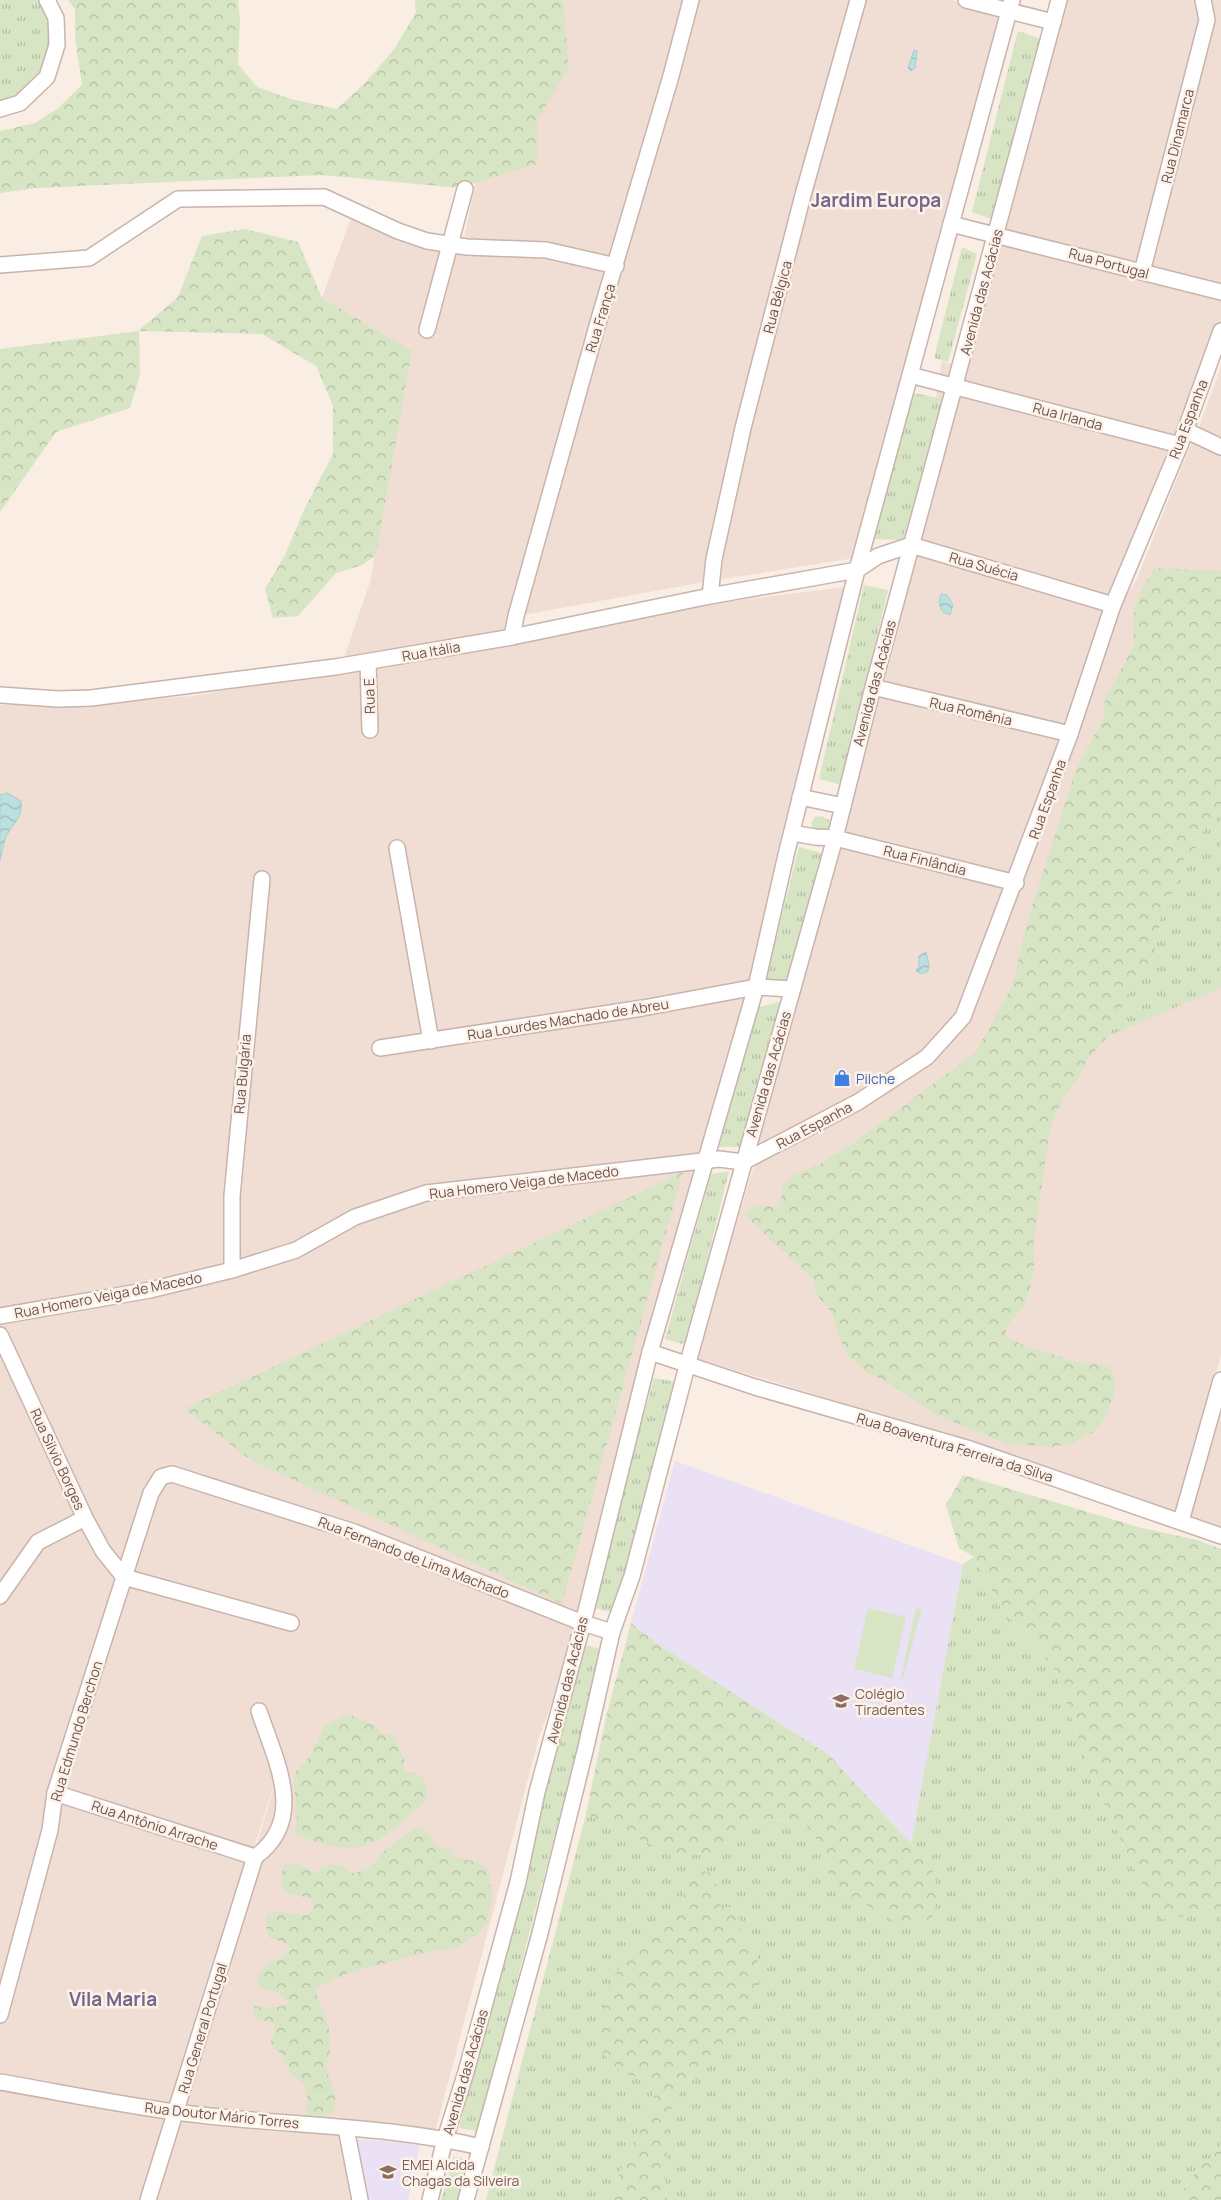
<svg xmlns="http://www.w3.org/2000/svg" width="1221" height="2200" font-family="Manrope,sans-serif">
	<defs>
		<pattern id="grass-tufts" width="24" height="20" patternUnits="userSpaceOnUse" patternTransform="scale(1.25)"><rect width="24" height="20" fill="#d7e5c5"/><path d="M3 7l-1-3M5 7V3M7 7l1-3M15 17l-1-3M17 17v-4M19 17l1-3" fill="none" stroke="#b3bca2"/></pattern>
		<pattern id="forest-crowns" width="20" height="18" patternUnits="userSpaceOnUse" patternTransform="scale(1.25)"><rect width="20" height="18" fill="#d7e5c5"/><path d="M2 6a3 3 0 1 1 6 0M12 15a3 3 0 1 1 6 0" fill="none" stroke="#b3bca2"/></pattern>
		<pattern id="water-waves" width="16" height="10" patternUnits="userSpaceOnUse" patternTransform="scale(1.25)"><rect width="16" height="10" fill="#bce0df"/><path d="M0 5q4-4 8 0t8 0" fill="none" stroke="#9db8b7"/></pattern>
	</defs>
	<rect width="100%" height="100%" fill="#f9ede4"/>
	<g fill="#f0ded4">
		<path d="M 512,0 L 952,0 L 1007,17 L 861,557 L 710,581 L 517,616 L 521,640 L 708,604 L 854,586 L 756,987 L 583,1623 L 539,1737 L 434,2136 L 346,2128 L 359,2200 L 150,2200 L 286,1747 L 253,1850 L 66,1790 L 120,1590 L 55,1793 L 0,1985 L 0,705 L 86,704 L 193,696 L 340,670 L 370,582 L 412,352 L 322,298 L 351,218 L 384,234 L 434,250 L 463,245 Z"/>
		<path d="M 1059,0 L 1221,0 L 1221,331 L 963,1017 L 927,1057 L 743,1162 L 911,545 L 942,361 L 960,367 Z"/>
		<path d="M 1221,367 L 1221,437 L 1199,427 Z"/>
		<path d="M 1192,441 L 1221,455 L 1221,1355 L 1176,1513 L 966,1441 L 696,1358 L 755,1162 L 864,1107 L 969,1020 L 1120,604 L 1137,579 Z"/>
		<path d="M 1221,1399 L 1221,1528 L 1188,1517 Z"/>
		<path d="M 62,1798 L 248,1859 L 171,2106 L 0,2073 L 0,2021 Z"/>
		<path d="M 0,2082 L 166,2111 L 142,2200 L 0,2200 Z"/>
	</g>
	<g fill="#eae1f5">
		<path d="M 675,1461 L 963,1564 L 911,1844 L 829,1755 L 662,1647 L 631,1623 Z"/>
		<path d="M 357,2139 L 420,2144 L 408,2200 L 368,2200 Z"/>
	</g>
	<g fill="url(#grass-tufts)">
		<path d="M 0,0 L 47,0 L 56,18 L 47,77 L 0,109 Z"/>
		<path d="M 1018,31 L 1041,39 L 991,219 L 972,212 Z"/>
		<path d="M 962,247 L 977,254 L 948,362 L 934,358 Z"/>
		<path d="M 913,393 L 944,399 L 903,540 L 872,539 Z"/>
		<path d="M 864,585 L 888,590 L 842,785 L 819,779 Z"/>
		<path d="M 1221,808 L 1221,988 L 1108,1036 L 1133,986 L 1154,955 L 1162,909 L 1178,883 L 1180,863 L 1196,847 L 1207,821 Z"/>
		<path d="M 822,816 L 829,820 L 830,827 L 827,833 L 813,830 L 811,823 L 815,817 Z"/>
		<path d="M 799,847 L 822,853 L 789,984 L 766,979 Z"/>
		<path d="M 782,1001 L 740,1147 L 719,1147 L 756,1008 Z"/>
		<path d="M 729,1171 L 686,1345 L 665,1339 L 711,1174 Z"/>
		<path d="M 654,1378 L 676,1382 L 614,1613 L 591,1607 Z"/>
		<path d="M 974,1557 L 1001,1608 L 1055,1669 L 1089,1771 L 1158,1919 L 1221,1913 L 1221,2148 L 1199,2168 L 1176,2200 L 667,2200 C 664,2175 663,2136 670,2112 C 680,2079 723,2046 748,2024 L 756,1951 L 741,1935 L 739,1920 L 721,1908 L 719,1891 L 684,1887 L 683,1908 L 658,1922 L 622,2074 L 649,2078 L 654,2099 L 608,2198 L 604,2200 L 486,2200 L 586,1814 L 667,1851 L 713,1856 L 747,1822 L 793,1820 L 806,1825 L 825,1851 L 829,1884 L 930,1862 L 911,1844 L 963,1564 Z"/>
		<path d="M 583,1645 L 603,1649 L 478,2131 L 459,2128 Z"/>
		<path d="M 454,2157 L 468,2159 L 457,2200 L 441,2200 Z"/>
	</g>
	<g fill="url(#forest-crowns)">
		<path d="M 68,0 L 238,0 L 240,20 L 238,64 L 257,87 L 291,99 L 337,109 L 365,83 L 395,48 L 416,12 L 415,0 L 563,0 L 569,68 L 537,120 L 537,164 L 459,188 L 322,175 L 37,188 L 0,193 L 0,131 L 35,123 L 57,109 L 82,85 L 75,37 L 75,9 Z"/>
		<path d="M 245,229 L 298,242 L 322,298 L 412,351 L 376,555 L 362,565 L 336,573 L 298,616 L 273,618 L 265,589 L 285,555 L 305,508 L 333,454 L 333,406 L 316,366 L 262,334 L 139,331 L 140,374 L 130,408 L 56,432 L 0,512 L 0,349 L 138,331 L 178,297 L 202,236 Z"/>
		<path d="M 1155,568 L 1221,571 L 1221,808 L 1207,821 L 1196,847 L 1180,863 L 1178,883 L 1162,909 L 1154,955 L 1133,986 L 1108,1036 L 1087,1060 L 1080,1076 L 1063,1099 L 1051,1124 L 1034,1240 L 1034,1269 L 1030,1290 L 1024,1306 L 1005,1328 L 1007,1337 L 1025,1346 L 1077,1362 L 1109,1366 L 1115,1378 L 1114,1395 L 1108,1412 L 1097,1430 L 1072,1444 L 1049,1447 L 1005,1443 L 937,1415 L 887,1382 L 866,1372 L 848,1355 L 838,1336 L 832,1313 L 816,1294 L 813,1280 L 744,1214 L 757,1205 L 780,1207 L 783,1187 L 794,1175 L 820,1164 L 855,1142 L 975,1053 L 1012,986 L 1028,919 L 1076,769 L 1103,719 L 1105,699 L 1135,644 C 1129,610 1137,595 1155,568 Z"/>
		<path d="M 683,1172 L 562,1604 L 252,1461 L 184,1409 Z"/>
		<path d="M 963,1475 L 1142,1528 L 1197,1540 L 1221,1549 L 1221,1913 L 1158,1919 L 1089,1771 L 1055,1669 L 1001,1608 L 974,1557 L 959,1548 L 946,1505 Z"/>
		<path d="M 631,1623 L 662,1647 L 829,1755 L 911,1844 L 930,1862 L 939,1894 L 930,1924 L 902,1926 L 829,1883 L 825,1851 L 806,1825 L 792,1820 L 747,1822 L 713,1856 L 667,1852 L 586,1814 L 606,1717 Z"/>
		<path d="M 348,1714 L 375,1725 L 382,1735 L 393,1735 L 404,1759 L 404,1772 C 423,1772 429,1781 426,1800 C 380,1844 359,1864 295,1833 L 297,1818 L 294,1781 L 296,1771 L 306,1762 L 326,1725 Z"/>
		<path d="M 414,1828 L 425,1829 L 437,1847 L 441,1849 L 449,1847 L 453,1857 L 478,1862 L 488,1870 L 492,1894 L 487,1923 L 476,1935 L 458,1947 L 432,1951 L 348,1973 L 315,1989 L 329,2028 L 330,2058 L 325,2065 C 330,2086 340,2089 332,2113 L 320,2116 L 306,2115 C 308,2096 310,2083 291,2075 L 281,2053 L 272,2047 L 271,2040 L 275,2029 L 273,2023 L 256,2018 L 253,2013 L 254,2006 C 266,2007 280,2010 289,2002 L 277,1992 L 263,1989 L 257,1982 C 261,1960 277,1964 292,1949 L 284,1942 L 269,1938 L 265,1922 L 267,1914 L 276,1912 L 306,1915 L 312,1911 L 314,1903 L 310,1898 L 286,1893 C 280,1882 280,1874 285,1864 C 299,1863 305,1865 314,1874 C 325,1864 331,1864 345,1866 L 349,1874 C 376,1869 371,1862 388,1848 C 397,1842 405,1836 414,1828 Z"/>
		<path d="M 695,1870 L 709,1872 L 719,1891 L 721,1908 L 729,1907 L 739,1920 L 741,1935 L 756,1951 L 760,1980 L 748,2024 L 690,2077 L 670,2111 L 665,2181 L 667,2200 L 604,2200 L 608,2198 L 654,2099 L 649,2078 L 622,2074 L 601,2051 L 604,1998 L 623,1960 L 658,1922 L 683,1908 L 684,1887 Z"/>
		<path d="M 1221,2148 L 1221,2200 L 1176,2200 L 1199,2168 Z"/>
	</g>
	<g fill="#d7e5c5">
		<path d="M 868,1608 L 906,1617 L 892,1678 L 854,1669 Z"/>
		<path d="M 916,1608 L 922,1609 L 903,1678 L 901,1678 Z"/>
	</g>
	<g fill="url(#water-waves)" stroke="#a3d0cf">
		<path d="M 914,50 L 917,51 L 915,68 L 911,71 L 908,68 Z"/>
		<path d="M 941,594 L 947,595 L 953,605 L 950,615 L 943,612 L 939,604 Z"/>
		<path d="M 7,793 L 21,801 C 23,820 13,821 6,837 C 3,844 2,852 0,860 L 0,795 Z"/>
		<path d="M 926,952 L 929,965 L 928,971 L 922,974 L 916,971 L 919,966 L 919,956 Z"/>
	</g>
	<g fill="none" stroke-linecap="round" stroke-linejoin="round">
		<g stroke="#c8b4ac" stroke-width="18">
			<g id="minor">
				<path d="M 966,0 L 1053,22"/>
				<path d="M 0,109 L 20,103 L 47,77 L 57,45 L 56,18 L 47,0"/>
				<path d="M 951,224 L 1221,292"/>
				<path d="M 0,265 L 89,258 L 178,199 L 324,197 L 398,231 L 427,241 L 467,247 L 546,250 L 616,266"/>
				<path d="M 1142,272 L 1207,20 L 1203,0"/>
				<path d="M 427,330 L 465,189"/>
				<path d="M 910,375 L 1180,445"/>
				<path d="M 1185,430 L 1221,447"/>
				<path d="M 710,596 L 714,559 L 743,428 L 803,195 L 858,0"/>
				<path d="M 512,637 L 516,616 L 601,312 L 671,76 L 691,0"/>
				<path d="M 368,662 L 370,730"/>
				<path d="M 873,687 L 1070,734"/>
				<path d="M 0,695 L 58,699 L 91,698 L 335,667 L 512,637 L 710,596 L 857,570 L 878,556 L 911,545 L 1113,605"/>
				<path d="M 800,797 L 843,806"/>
				<path d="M 792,833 L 815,837 L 835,838 L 1016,883"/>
				<path d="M 397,848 L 431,1041"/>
				<path d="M 380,1048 L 643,1008 L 756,987 L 792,989"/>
				<path d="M 743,1162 L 858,1102 L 927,1057 L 963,1017 L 1070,734 L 1113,605 L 1180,445 L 1221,331"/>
				<path d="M 232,1270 L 232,1196 L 262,879"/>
				<path d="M 0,1316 L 150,1290 L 232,1270 L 296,1250 L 355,1217 L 426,1193 L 719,1159 L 743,1162"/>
				<path d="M 0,1335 L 85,1518 L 103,1551 L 124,1577 L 291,1623"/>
				<path d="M 650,1352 L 755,1387 L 970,1449 L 1221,1536"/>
				<path d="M 1181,1521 L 1221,1380"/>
				<path d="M 0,1596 L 38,1542 L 85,1518"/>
				<path d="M 55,1793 L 255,1857"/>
				<path d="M 255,1857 C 308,1819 275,1760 259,1711"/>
				<path d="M 0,2015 L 50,1830 L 55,1793 L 151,1493 L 161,1477 L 172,1474 L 354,1532 L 583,1623 L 612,1632"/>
				<path d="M 0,2082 C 58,2092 117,2104 176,2112 C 277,2126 381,2124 481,2147"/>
				<path d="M 346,2128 L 360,2200"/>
				<path d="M 148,2200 L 255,1857"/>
				<path d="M 430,2200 L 445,2139 L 466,2072 L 518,1882 L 537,1792 L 583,1623 L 650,1352 L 756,987 L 786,855 L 857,570 L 1012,0"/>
				<path d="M 466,2200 L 539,1937 L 586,1747 L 612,1632 L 632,1576 L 687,1366 L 835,838 L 873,687 L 1059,0"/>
			</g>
		</g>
		<use href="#minor" stroke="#fff" stroke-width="15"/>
	</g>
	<defs>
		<g id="shop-bare" transform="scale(1.35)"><path d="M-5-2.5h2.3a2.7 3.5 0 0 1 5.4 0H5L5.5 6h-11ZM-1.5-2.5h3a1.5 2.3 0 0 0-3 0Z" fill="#3f7fe0" stroke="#fcf2ea" stroke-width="2.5" paint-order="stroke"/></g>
		<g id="school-bare" transform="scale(1.35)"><path d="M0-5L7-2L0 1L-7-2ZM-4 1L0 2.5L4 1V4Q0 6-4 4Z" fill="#8d6e63" stroke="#fcf2ea" stroke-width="2.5" paint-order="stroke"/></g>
	</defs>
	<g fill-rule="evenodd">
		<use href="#shop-bare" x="842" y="1078"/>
		<use href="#school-bare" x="841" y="1701"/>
		<use href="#school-bare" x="388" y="2172"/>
	</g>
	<g text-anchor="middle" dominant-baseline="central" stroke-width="5" stroke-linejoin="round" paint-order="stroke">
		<g font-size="14" fill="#6e534d" stroke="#fcf2ea">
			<text transform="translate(1177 136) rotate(-76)">Rua Dinamarca</text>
			<text transform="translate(1109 263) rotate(15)">Rua Portugal</text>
			<text transform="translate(981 292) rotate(-75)">Avenida das Acácias</text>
			<text transform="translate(777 297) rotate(-75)">Rua Bélgica</text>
			<text transform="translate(600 318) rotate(-73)">Rua França</text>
			<text transform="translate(1068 416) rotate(15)">Rua Irlanda</text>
			<text transform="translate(1188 419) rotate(-69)">Rua Espanha</text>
			<text transform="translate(984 566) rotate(16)">Rua Suécia</text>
			<text transform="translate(431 651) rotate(-10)">Rua Itália</text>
			<text transform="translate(874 683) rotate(-75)">Avenida das Acácias</text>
			<text transform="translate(369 696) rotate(-92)">Rua E</text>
			<text transform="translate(971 711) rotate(13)">Rua Romênia</text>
			<text transform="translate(1047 799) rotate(-70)">Rua Espanha</text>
			<text transform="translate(925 860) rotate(14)">Rua Finlândia</text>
			<text transform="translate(568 1019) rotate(-9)">Rua Lourdes Machado de Abreu</text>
			<text transform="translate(242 1074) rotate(-85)">Rua Bulgária</text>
			<text transform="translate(768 1074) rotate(-74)">Avenida das Acácias</text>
			<text transform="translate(814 1125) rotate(-28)">Rua Espanha</text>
			<text transform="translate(524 1182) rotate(-7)">Rua Homero Veiga de Macedo</text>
			<text transform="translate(108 1295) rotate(-11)">Rua Homero Veiga de Macedo</text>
			<text transform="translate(955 1447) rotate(17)">Rua Boaventura Ferreira da Silva</text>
			<text transform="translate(58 1459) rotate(65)">Rua Silvio Borges</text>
			<text transform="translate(414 1557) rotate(21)">Rua Fernando de Lima Machado</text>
			<text transform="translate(567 1680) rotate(-76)">Avenida das Acácias</text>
			<text transform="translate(76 1731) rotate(-73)">Rua Edmundo Berchon</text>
			<text transform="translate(155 1825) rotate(18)">Rua Antônio Arrache</text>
			<text transform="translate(202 2028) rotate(-73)">Rua General Portugal</text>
			<text transform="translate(465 2072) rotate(-74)">Avenida das Acácias</text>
			<text transform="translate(222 2115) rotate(6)">Rua Doutor Mário Torres</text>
		</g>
		<g font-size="14" fill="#366cbe" stroke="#fcf2ea" text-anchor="start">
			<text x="856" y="1078">Pilche</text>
		</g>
		<g font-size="14" fill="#785e54" stroke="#fcf2ea" text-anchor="start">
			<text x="855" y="1693">Colégio<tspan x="855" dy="16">Tiradentes</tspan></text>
			<text x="402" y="2164">EMEI Alcida<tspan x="402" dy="16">Chagas da Silveira</tspan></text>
		</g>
		<g font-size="19" font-weight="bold" fill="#78658b" stroke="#fcf2ea">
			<text x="876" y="200">Jardim Europa</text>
			<text x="113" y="1999">Vila Maria</text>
		</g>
	</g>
</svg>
